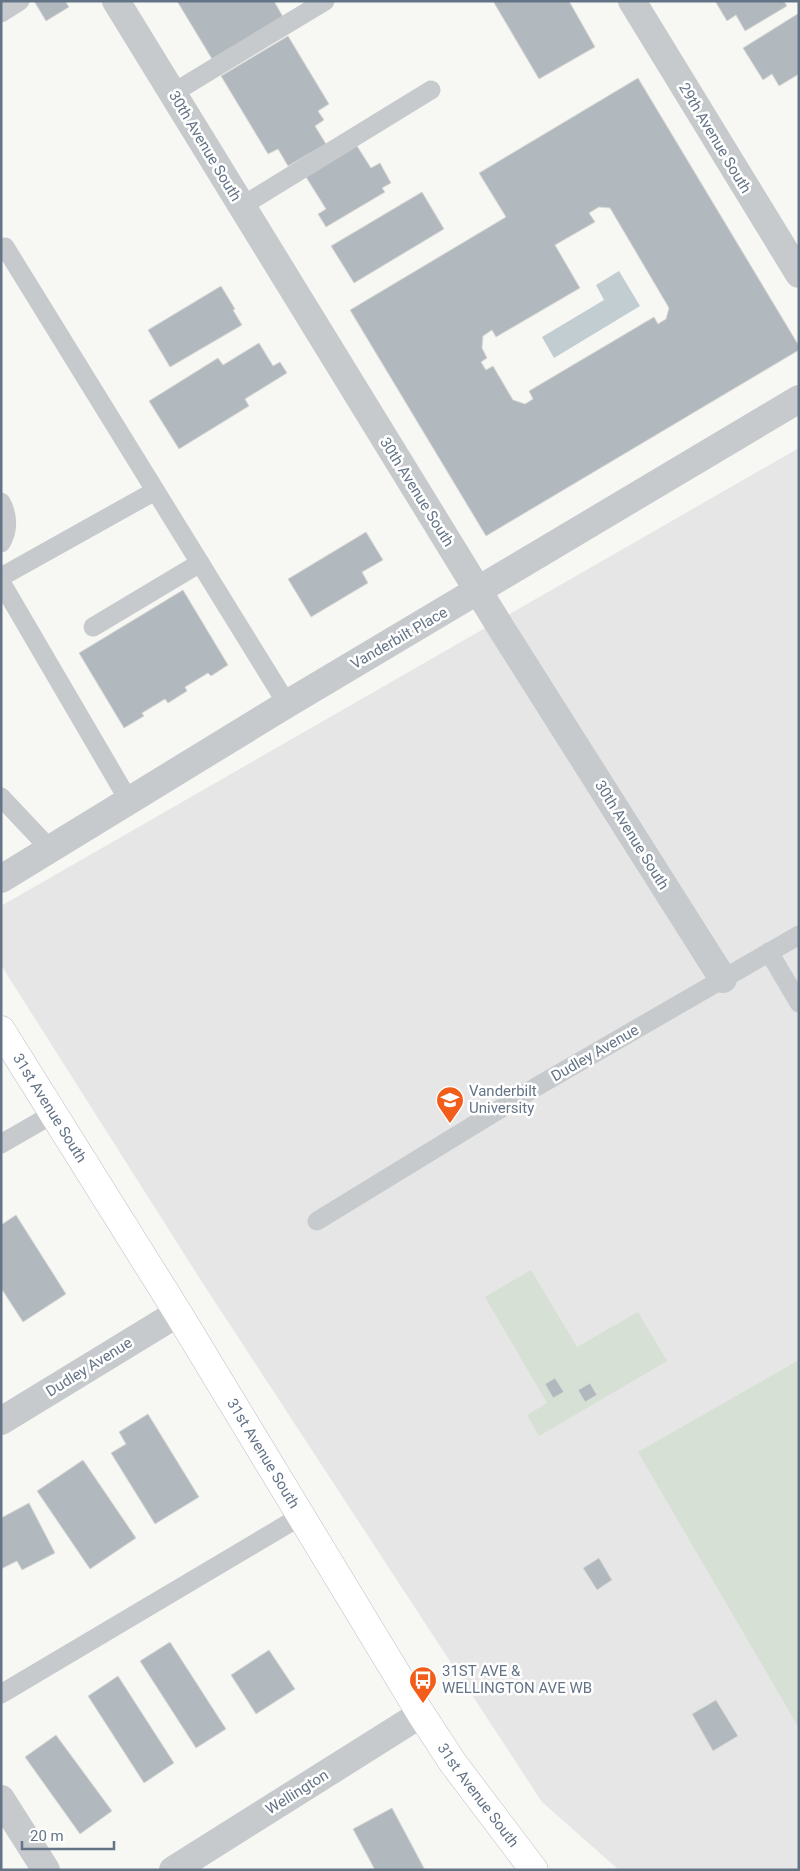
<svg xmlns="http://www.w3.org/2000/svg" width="800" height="1871" font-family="Roboto,sans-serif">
	<rect width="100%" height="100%" fill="#f7f7f4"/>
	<path fill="#e5e6e5" d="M 799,448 L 799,1870 L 619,1870 L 542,1802 L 202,1282 L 1,965 L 1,906 Z"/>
	<g fill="#d7e0d4">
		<path d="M 531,1270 L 577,1347 L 638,1312 L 667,1361 L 539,1436 L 527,1415 L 547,1403 L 485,1297 Z"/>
		<path d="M 799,1360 L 799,1728 L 638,1452 Z"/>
	</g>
	<path fill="#c2cdd2" d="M 619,271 L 640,306 L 554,358 L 542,337 L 604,300 L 596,285 Z"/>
	<g fill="#b2b9be" stroke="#d8d9d6" fill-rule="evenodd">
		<path d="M 34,1 L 65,1 L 69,7 L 46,21 Z"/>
		<path d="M 177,1 L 274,1 L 283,17 L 212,59 Z"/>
		<path d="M 493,1 L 569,1 L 595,47 L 539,79 Z"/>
		<path d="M 715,1 L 784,1 L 787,6 L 745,31 L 736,15 L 727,21 Z"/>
		<path d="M 799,13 L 799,74 L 779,86 L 772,74 L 763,80 L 743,48 Z"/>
		<path d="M 288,36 L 329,104 L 318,111 L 324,120 L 315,126 L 326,144 L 288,166 L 278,149 L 268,154 L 221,76 Z"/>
		<path d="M 638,78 L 799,346 L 799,350 L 486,536 L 350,310 L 506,217 L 479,173 ZM 599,207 L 610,208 L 669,308 L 666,319 L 658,324 L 654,317 L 529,391 L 533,399 L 525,404 L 513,400 L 493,366 L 486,370 L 481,362 L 487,358 L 482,348 L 483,336 L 492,330 L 496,337 L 580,288 L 555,245 L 595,222 L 589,213 Z"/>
		<path d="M 357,146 L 371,168 L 380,163 L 391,183 L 382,188 L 385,192 L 326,227 L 318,214 L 326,209 L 306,177 Z"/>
		<path d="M 422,192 L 444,229 L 354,283 L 331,246 Z"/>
		<path d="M 221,286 L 235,309 L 233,310 L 242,325 L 170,367 L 148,330 Z"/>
		<path d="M 259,343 L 273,366 L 280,362 L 287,373 L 245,399 L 249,406 L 179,449 L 149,401 L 218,358 L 223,365 Z"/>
		<path d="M 366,532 L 383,560 L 362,572 L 368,583 L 311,617 L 288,579 Z"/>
		<path d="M 183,590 L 228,665 L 211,676 L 208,673 L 185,687 L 187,691 L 168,703 L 165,699 L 142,713 L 144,716 L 124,728 L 79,653 Z"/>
		<path d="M 16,1215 L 66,1294 L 23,1322 L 1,1288 L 1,1225 Z"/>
		<path d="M 555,1378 L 564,1392 L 553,1398 L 545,1384 Z"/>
		<path d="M 590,1383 L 597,1395 L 585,1402 L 578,1390 Z"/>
		<path d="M 148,1414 L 199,1497 L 155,1524 L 111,1453 L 126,1444 L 119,1432 Z"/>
		<path d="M 83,1460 L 136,1538 L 90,1569 L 37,1491 Z"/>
		<path d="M 29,1503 L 55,1553 L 22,1570 L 17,1561 L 1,1569 L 1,1518 Z"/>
		<path d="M 599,1558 L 612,1580 L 597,1590 L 583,1568 Z"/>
		<path d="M 170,1642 L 226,1729 L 196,1748 L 140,1661 Z"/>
		<path d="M 269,1650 L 295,1689 L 256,1714 L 231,1675 Z"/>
		<path d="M 118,1676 L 174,1763 L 144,1783 L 88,1696 Z"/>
		<path d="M 716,1700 L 738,1736 L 713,1751 L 692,1714 Z"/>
		<path d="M 56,1735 L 112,1811 L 80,1834 L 25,1757 Z"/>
		<path d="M 392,1808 L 425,1870 L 375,1870 L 353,1829 Z"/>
	</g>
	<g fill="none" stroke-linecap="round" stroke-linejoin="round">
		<g stroke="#bbbfc4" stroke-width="29">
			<g id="secondary">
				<path id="s1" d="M 1,1030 L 178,1313 L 421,1714 L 453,1763 L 534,1870"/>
			</g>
		</g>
		<g stroke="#c6cacd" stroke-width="19">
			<path d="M 1,13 L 20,1"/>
			<path d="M 173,93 L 325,1"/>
			<path d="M 242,206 L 431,90"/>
			<path d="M 1,249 L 5,247 L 287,704"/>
			<path d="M 1,502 C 8,515 9,530 1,543"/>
			<path d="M 1,577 L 155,491"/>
			<path d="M 1,582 L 129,801"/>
			<path d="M 93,627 L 200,563"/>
			<path d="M 1,797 L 50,849"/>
			<path d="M 769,952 L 799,1003"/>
			<path d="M 1,1144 L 53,1114"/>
			<path d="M 317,1221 L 536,1087 L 799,935"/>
			<path d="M 1,1694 L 301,1516"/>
		</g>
		<g stroke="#c6cacd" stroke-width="28">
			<path d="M 116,1 L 501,628 L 723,979"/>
			<path d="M 632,1 L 799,274"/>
			<path d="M 1,879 L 287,704 L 799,399"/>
			<path d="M 1,1421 L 178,1313"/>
			<path d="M 1,1799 L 46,1870"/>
			<path d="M 173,1870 L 421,1714"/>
		</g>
		<use href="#secondary" stroke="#fff" stroke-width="28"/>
	</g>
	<defs>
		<g id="university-pin" transform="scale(1.4375)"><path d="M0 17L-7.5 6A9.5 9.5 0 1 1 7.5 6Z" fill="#f25e19" stroke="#fff"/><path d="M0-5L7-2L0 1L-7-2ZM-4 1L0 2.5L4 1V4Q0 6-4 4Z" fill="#fff"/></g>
		<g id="bus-pin" transform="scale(1.4375)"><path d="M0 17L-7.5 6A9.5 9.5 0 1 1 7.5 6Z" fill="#f25e19" stroke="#fff"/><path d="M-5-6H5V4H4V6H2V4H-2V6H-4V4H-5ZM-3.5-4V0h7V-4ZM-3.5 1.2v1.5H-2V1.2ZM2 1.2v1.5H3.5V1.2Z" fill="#fff"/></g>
	</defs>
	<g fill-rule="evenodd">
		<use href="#university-pin" x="450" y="1100"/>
		<use href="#bus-pin" x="423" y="1680"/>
	</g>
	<g text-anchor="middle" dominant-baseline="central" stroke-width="5" stroke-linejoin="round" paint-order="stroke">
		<g font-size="15" fill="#647487" stroke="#fff">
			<text transform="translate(715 138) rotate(59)">29th Avenue South</text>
			<text transform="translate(205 146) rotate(59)">30th Avenue South</text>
			<text transform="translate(417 492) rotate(58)">30th Avenue South</text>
			<text transform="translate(399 638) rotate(-30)">Vanderbilt Place</text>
			<text transform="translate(632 835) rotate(58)">30th Avenue South</text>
			<text transform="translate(595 1053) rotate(-30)">Dudley Avenue</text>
			<text stroke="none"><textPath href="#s1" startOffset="92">31st Avenue South</textPath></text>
			<text transform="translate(89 1367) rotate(-32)">Dudley Avenue</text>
			<text stroke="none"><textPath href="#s1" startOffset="498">31st Avenue South</textPath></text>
			<text transform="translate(297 1792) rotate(-32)">Wellington</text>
			<text stroke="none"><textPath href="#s1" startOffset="902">31st Avenue South</textPath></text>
		</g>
		<g font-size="15" fill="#647487" stroke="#fff" text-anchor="start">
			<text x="469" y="1091">Vanderbilt<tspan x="469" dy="17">University</tspan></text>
			<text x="442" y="1671">31ST AVE &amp;<tspan x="442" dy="17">WELLINGTON AVE WB</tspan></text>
		</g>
	</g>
	<rect width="800" height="1871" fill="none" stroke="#647487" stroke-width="5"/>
	<path d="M22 1841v8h92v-8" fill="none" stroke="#647487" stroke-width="2.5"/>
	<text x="30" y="1841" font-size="15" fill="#647487" stroke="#ffffff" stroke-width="4" paint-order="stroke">20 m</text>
</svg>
